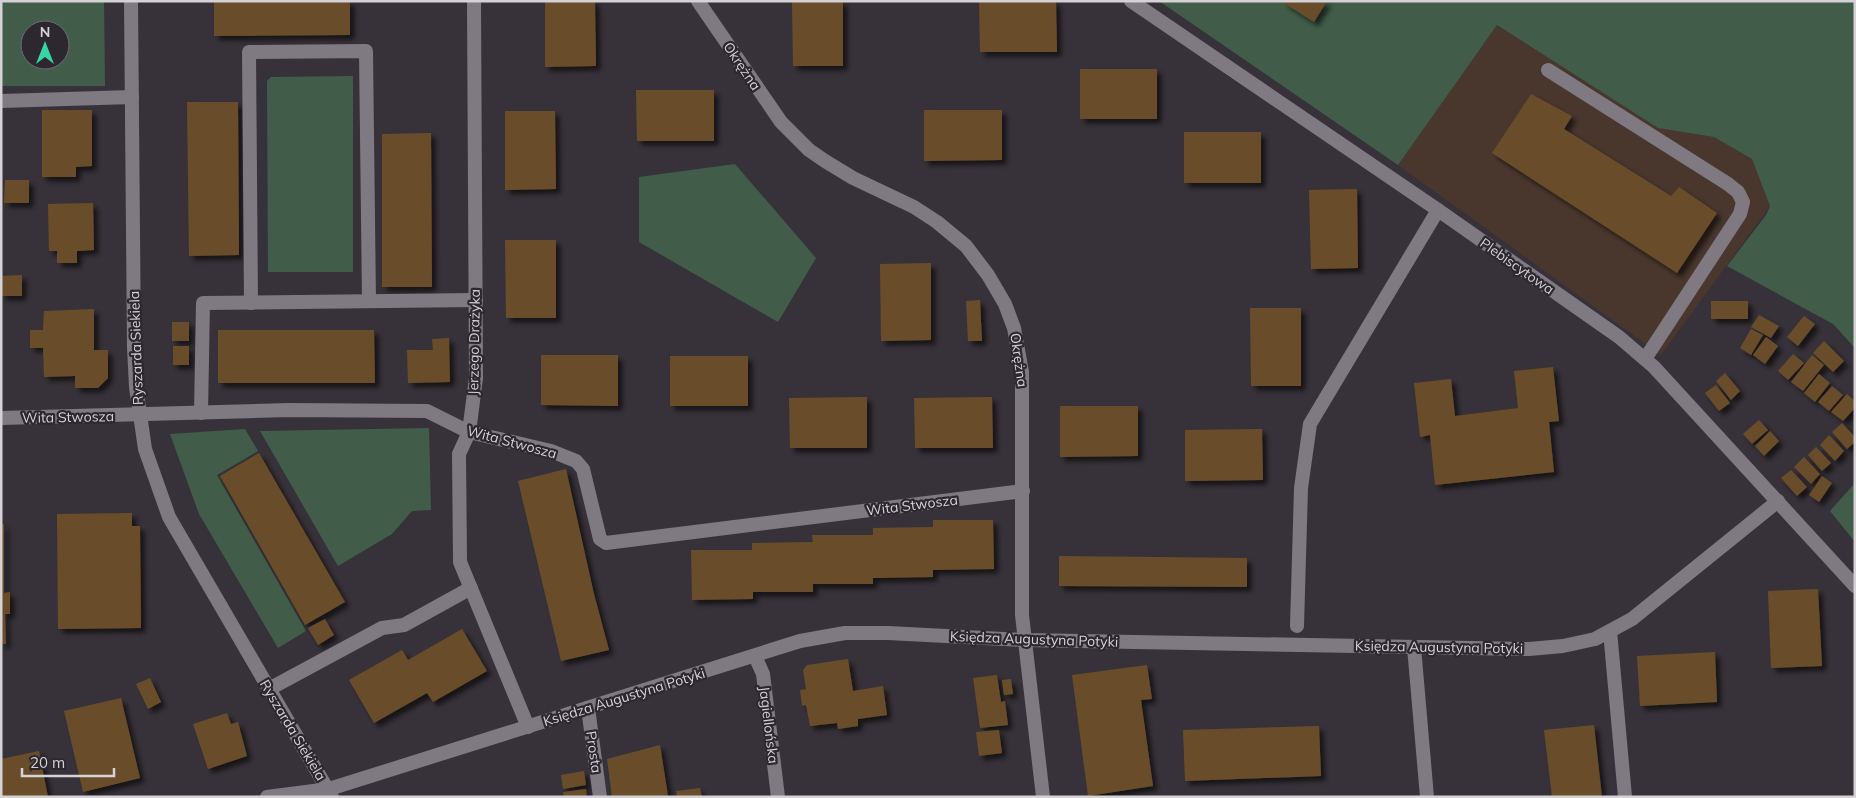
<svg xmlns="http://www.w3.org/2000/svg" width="1856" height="798" font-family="Mulish,sans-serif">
	<defs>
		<filter id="shadow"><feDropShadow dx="4.5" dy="4.5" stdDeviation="2.5" flood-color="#0009"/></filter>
	</defs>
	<rect width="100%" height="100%" fill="#373239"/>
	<path fill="#49372e" d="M 1497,25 L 1658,128 L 1714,137 L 1752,159 L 1770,206 L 1661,355 L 1398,165 Z"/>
	<g fill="#415d49" fill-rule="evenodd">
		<path d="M 1,1 L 104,1 L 105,86 L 1,86 ZM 30,30 L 60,30 L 60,60 L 30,60 Z"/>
		<path d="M 1159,1 L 1855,1 L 1855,348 L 1833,324 L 1727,266 L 1766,215 L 1770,206 L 1752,159 L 1714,137 L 1658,128 L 1497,25 L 1398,165 Z"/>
		<path d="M 353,76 L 353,272 L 268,272 L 267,81 L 271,77 Z"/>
		<path d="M 735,164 L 816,258 L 778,322 L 639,242 L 639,177 Z"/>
		<path d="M 429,428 L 431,510 L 412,511 L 392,534 L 338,566 L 260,431 Z"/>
		<path d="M 245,429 L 258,451 L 217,475 L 306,631 L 278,648 L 199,514 L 170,434 Z"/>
		<path d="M 1855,483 L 1855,542 L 1830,511 Z"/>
	</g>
	<g fill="#694e2a" filter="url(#shadow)">
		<path d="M 214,1 L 350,1 L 350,35 L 214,36 Z"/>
		<path d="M 545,1 L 595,1 L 596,66 L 545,67 Z"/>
		<path d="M 792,1 L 843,1 L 843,66 L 793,66 Z"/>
		<path d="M 1032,1 L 1056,1 L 1057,52 L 980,52 L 979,2 Z"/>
		<path d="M 1281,1 L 1327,1 L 1314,22 Z"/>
		<rect x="1080" y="69" width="77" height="50"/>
		<path d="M 636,90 L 714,90 L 714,141 L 637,141 Z"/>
		<path d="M 1531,94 L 1572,116 L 1564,129 L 1671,196 L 1679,187 L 1717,213 L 1677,273 L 1492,153 Z"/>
		<path d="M 187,102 L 238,102 L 239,255 L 189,256 Z"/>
		<path d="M 42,110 L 92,110 L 92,166 L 76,167 L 76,177 L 42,177 Z"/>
		<path d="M 924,110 L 1002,110 L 1002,160 L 924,161 Z"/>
		<path d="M 505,111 L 555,111 L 556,189 L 505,190 Z"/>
		<rect x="1184" y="132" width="77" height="51"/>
		<path d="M 431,133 L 432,287 L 382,287 L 382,134 Z"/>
		<path d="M 5,180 L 29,180 L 29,203 L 4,203 Z"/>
		<path d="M 1357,189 L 1358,268 L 1311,269 L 1309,190 Z"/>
		<path d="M 93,203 L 94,250 L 77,251 L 77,263 L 57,263 L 57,251 L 49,251 L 48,204 Z"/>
		<path d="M 505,240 L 556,240 L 556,318 L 506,318 Z"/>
		<path d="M 931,263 L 931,340 L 881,341 L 880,264 Z"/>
		<path d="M 22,275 L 22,296 L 1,296 L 1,276 Z"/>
		<path d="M 980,300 L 982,341 L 968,341 L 966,301 Z"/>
		<rect x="1711" y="301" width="37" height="18"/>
		<path d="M 1250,308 L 1301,308 L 1301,386 L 1251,386 Z"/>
		<path d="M 94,309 L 94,350 L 108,350 L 108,378 L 98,388 L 75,388 L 75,376 L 44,377 L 43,348 L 30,348 L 30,330 L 43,330 L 44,311 Z"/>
		<path d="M 1759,315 L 1779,326 L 1771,338 L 1751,327 Z"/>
		<path d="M 1804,316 L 1815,324 L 1798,346 L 1787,337 Z"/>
		<rect x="172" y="322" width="17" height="19"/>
		<path d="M 1751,329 L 1763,335 L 1751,355 L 1740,348 Z"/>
		<path d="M 218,330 L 374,330 L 375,383 L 218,383 Z"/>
		<path d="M 1766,337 L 1778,346 L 1765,364 L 1753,355 Z"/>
		<path d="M 449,338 L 450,382 L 408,383 L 407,350 L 433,350 L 432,339 Z"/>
		<path d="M 1824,341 L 1844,361 L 1833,372 L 1813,353 Z"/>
		<rect x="173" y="346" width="16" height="19"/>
		<path d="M 1793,354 L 1804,363 L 1788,380 L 1778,371 Z"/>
		<path d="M 541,355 L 618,355 L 618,406 L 541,405 Z"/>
		<path d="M 1812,355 L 1824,365 L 1803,391 L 1791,382 Z"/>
		<rect x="670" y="356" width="78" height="50"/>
		<path d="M 1553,367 L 1559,421 L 1549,422 L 1554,472 L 1435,485 L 1430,435 L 1420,437 L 1414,383 L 1451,379 L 1455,416 L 1518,408 L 1514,371 Z"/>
		<path d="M 1725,373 L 1740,391 L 1731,400 L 1716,381 Z"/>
		<path d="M 1819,374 L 1830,383 L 1815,402 L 1804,393 Z"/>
		<path d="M 1716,385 L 1730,403 L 1719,411 L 1705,393 Z"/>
		<path d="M 1832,386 L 1843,395 L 1829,411 L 1818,402 Z"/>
		<path d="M 1847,394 L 1855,401 L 1855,408 L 1843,421 L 1831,412 Z"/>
		<path d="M 867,397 L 867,448 L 790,448 L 789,398 Z"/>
		<path d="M 992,397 L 993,448 L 915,448 L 914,398 Z"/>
		<path d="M 1060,406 L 1138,406 L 1138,456 L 1060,457 Z"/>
		<path d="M 1759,420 L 1768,430 L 1752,444 L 1743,434 Z"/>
		<path d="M 1842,423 L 1855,437 L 1855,442 L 1847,449 L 1832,432 Z"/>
		<path d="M 1262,429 L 1263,480 L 1185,481 L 1185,430 Z"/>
		<path d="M 1770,431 L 1779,441 L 1764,456 L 1755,446 Z"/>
		<path d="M 1829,435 L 1844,451 L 1835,461 L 1820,445 Z"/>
		<path d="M 1816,447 L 1831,463 L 1822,471 L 1808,455 Z"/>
		<path d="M 259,453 L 345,602 L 305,625 L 220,476 Z"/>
		<path d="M 1804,457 L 1820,474 L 1811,484 L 1794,467 Z"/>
		<path d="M 566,469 L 594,594 L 609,650 L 561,661 L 518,481 Z"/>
		<path d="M 1791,470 L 1807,487 L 1797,496 L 1781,478 Z"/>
		<path d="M 1822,476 L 1832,483 L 1819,502 L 1809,495 Z"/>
		<path d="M 132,513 L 132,526 L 140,526 L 141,628 L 58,629 L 57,514 Z"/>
		<path d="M 933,520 L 993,520 L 994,569 L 933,570 L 933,577 L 873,578 L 873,584 L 813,584 L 813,592 L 753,592 L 753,599 L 692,600 L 691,550 L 752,550 L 752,543 L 813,542 L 812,535 L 873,535 L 873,528 L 933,527 Z"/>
		<path d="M 1,524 L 4,524 L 4,593 L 10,592 L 10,614 L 5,614 L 6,644 L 1,644 Z"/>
		<path d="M 1059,556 L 1247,558 L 1247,587 L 1059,586 Z"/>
		<path d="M 1818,589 L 1822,666 L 1771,668 L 1768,591 Z"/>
		<path d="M 325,619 L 334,635 L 318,645 L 308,628 Z"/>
		<path d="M 462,629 L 487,671 L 433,702 L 427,693 L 374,723 L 349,680 L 402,650 L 408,660 Z"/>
		<path d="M 1715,652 L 1717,702 L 1640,706 L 1637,656 Z"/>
		<path d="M 848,659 L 853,691 L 883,686 L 887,715 L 858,719 L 858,726 L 838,729 L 837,723 L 810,726 L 806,705 L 802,706 L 800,690 L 806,689 L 803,670 L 807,665 Z"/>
		<path d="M 1147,665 L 1152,699 L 1141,700 L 1153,786 L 1088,796 L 1072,675 Z"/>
		<path d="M 997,675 L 1001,702 L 1005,701 L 1008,725 L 980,728 L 973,678 Z"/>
		<path d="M 150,678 L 161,702 L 148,709 L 136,684 Z"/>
		<path d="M 1011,679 L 1013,694 L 1004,695 L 1002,680 Z"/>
		<path d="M 121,698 L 140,778 L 83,792 L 64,711 Z"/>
		<path d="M 227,713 L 231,724 L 238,722 L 247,756 L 208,769 L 193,724 Z"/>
		<path d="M 1594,725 L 1602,797 L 1552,797 L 1544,730 Z"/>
		<path d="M 1319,726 L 1321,776 L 1185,781 L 1183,730 Z"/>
		<path d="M 999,730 L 1002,753 L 979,756 L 976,732 Z"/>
		<path d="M 660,745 L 668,796 L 612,797 L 607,759 Z"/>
		<path d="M 39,751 L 48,797 L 2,797 L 1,759 Z"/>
		<path d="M 584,771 L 586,785 L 563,789 L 561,775 Z"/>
		<path d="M 700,788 L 702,797 L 677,797 L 676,791 Z"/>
		<path d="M 586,789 L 587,797 L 564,797 L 563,792 Z"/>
	</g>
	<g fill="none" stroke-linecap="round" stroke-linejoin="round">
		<g stroke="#7f7982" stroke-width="14">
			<path d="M 1548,70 L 1728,184 L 1738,192 L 1743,202 L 1740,214 L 1645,359"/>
			<path d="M 1,101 L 132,97"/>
			<path d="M 251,303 L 249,52 L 366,51 L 369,301"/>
			<path d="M 201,413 L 203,303 L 476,300"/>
			<path d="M 1297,626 L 1301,488 L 1310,424 L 1438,210"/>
			<path d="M 1610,631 L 1625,797"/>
			<path d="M 269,689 L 382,628 L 404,625 L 471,588"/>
		</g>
		<g stroke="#7f7982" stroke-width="14">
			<path d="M 474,1 L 476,378 L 469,432 L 459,454 L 460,562 L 528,727"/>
			<path d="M 698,1 L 781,122 L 809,150 L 825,161 L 853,178 L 914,207 L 937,222 L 966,246 L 988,275 L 1005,304 L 1014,328 L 1022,372 L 1022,615 L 1043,797"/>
			<path d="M 1131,1 L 1438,210 L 1619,337 L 1654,367 L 1855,586"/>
			<path d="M 1,418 L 289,410 L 427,411 L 469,432 L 551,451 L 576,461 L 583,469 L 600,539 L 606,543 L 1023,491"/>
			<path d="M 1414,647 L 1427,797"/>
			<path d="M 755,656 L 763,674 L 778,797"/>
			<path d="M 588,708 L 600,797"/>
			<path d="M 267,797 L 329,789 L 800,641 L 845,633 L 888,633 L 1025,640 L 1529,649 L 1563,646 L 1595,639 L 1632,619 L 1778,501"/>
		</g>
		<path stroke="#7f7982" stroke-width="14" d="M 131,1 L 134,347 L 136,387 L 145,449 L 169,517 L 332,797"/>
	</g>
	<g text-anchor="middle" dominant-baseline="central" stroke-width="4.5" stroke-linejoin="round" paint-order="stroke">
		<g font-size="14" fill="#d5d2d6" stroke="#2d282f">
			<text transform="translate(742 66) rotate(56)">Okrężna</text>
			<text transform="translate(1517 266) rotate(35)">Plebiscytowa</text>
			<text transform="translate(474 342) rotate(-89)">Jerzego Drażyka</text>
			<text transform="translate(136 348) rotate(-92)">Ryszarda Siekiela</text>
			<text transform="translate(1019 360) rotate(82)">Okrężna</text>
			<text transform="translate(68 417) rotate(-1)">Wita Stwosza</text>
			<text transform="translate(512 442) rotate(15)">Wita Stwosza</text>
			<text transform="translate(912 505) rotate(-7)">Wita Stwosza</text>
			<text transform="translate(1034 639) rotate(2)">Księdza Augustyna Potyki</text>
			<text transform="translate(1439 647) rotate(1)">Księdza Augustyna Potyki</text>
			<text transform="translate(624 697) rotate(-17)">Księdza Augustyna Potyki</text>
			<text transform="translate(769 725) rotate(83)">Jagiellońska</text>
			<text transform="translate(293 730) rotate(59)">Ryszarda Siekiela</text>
			<text transform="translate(594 752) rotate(82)">Prosta</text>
		</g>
	</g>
	<rect width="1856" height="798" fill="none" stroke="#d5d2d6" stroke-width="5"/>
	<g transform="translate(45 45)"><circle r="24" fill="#2d282f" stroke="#706c72"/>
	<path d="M0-4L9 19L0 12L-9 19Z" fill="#39d4a5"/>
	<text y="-8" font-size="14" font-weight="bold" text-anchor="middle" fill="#d5d2d6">N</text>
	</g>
	<path d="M22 768v8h92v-8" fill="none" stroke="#d5d2d6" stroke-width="2.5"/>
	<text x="30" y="768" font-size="15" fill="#d5d2d6" stroke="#2d282f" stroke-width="4" paint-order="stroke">20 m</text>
</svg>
